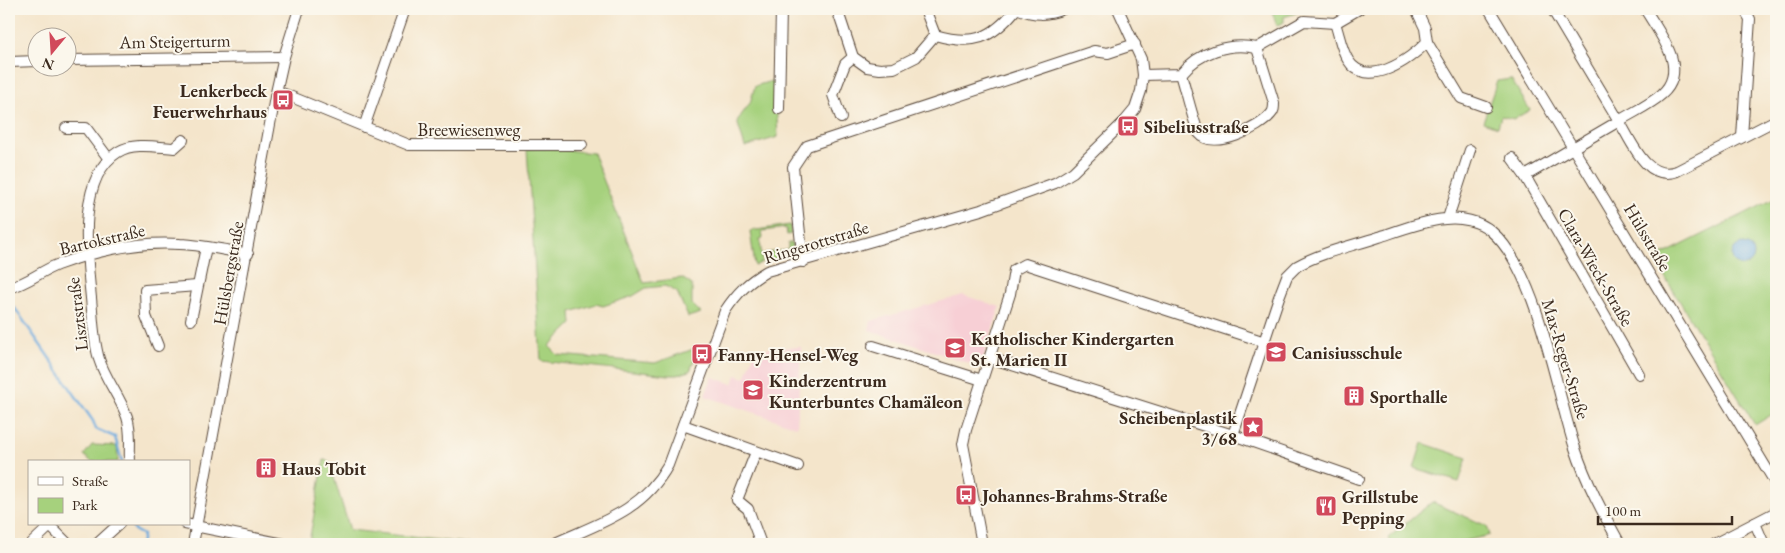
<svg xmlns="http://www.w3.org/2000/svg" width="1785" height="553" font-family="'EB Garamond',serif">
	<rect width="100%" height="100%" fill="#fbf7ec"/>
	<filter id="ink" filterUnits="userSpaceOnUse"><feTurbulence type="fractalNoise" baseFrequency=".02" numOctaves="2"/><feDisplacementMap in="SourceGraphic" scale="10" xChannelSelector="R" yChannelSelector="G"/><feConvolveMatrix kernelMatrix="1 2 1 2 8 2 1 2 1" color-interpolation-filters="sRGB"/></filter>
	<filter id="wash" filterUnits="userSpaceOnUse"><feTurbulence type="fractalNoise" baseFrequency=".0096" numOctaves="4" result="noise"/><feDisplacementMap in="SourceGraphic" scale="20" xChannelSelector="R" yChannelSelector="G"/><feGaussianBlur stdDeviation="1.12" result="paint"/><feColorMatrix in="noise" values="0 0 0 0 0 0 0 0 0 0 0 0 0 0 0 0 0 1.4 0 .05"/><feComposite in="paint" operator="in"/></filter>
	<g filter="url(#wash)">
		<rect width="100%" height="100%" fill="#f4e5cb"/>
		<g fill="#f7cfd5">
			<path d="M 963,295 L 1000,307 L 980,367 L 869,330 L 871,321 Z"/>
			<path d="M 801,347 L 797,427 L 705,396 L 712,377 L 733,384 L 736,375 L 745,378 L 756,349 Z"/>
		</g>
		<g fill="#a6d17d" stroke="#707e4e">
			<path d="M 1271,9 L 1308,9 L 1284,17 L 1284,22 L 1277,26 Z"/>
			<path d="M 1511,79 L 1530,110 L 1514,119 L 1501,116 L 1498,127 L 1483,122 L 1497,81 Z"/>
			<path d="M 775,80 L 778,137 L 745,147 L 737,121 L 750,103 L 755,86 Z"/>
			<path d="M 550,148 L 593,153 L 644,283 L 682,278 L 692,285 L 692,304 L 701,313 L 688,317 L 677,292 L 665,286 L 646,288 L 633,296 L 603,306 L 596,304 L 571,312 L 572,324 L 549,346 L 558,355 L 655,363 L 699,347 L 690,371 L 677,375 L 669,375 L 541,361 L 527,149 Z"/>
			<path d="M 1776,198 L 1776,412 L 1755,425 L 1654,259 Z"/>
			<path d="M 790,225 L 791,234 L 787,235 L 786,228 L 762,231 L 763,238 L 760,239 L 762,262 L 755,266 L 750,231 Z"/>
			<path d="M 788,243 L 792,243 L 793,253 L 766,261 L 765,253 L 788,250 Z"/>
			<path d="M 1422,443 L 1467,458 L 1459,482 L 1414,468 Z"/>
			<path d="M 92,445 L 117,446 L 118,462 L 92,462 L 84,455 Z"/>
			<path d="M 324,460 L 329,461 L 350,530 L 475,544 L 315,544 L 309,542 Z"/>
			<path d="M 1432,502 L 1487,526 L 1490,535 L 1452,544 L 1393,544 L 1388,538 Z"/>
		</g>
		<circle fill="#6baade" stroke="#536a7e" cx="1743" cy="255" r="11"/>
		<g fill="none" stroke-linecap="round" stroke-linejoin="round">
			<g stroke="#6baade" stroke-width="2.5">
				<path d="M 14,307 L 93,421 L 96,429 L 115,437 L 122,462"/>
				<path d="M 132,526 L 134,530 L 143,535 L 141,544"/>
			</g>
		</g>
	</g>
	<g filter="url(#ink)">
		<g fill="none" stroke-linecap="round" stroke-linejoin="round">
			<g stroke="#574638" stroke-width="12">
				<g id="minor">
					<path d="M 837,9 L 853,57 L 867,67 L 880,69 L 894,68 L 916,57 L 935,35 C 973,46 992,39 1016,9"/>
					<path d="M 925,9 L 935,35"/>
					<path d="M 1019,9 C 1034,15 1047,16 1063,9"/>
					<path d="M 1489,9 L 1776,484"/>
					<path d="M 1645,9 C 1659,33 1690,69 1662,94 C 1650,105 1633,112 1619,121 C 1632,142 1646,182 1677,171 L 1776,120"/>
					<path d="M 1335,23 C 1339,34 1341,49 1348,60 C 1366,90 1410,60 1427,42 L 1425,28 L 1416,9"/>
					<path d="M 1427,42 L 1461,98 L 1486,107"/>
					<path d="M 68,60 L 284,57"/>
					<path d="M 9,62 L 38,61"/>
					<path d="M 1181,74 C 1185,86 1194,125 1199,133 C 1213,151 1260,128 1271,114 C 1274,111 1274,108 1274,103 L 1257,48"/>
					<path d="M 1143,75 L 1181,74 C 1199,52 1229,42 1257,48 L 1304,21 L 1335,23 L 1359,9"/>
					<path d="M 277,91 L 409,145 L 582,145"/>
					<path d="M 779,109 L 781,9"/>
					<path d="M 841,118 L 833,95 L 845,64 L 853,57"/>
					<path d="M 364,127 L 405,9"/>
					<path d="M 66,128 L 86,128 L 109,159"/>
					<path d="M 1742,137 L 1750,19 L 1744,9"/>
					<path d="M 1512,158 L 1525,176 L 1619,121 L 1552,9"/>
					<path d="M 1525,176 L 1639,374"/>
					<path d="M 1448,218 L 1470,150"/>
					<path d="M 803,262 L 793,167 L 807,146 L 1094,51 L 1108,53 L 1135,44"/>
					<path d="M 9,288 C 30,282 39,272 57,265 C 95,251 140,241 180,244 C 203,245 225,250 248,254"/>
					<path d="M 191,320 L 206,247"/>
					<path d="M 158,346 L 146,316 L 145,290 L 197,286"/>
					<path d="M 873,346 L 982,380"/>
					<path d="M 990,358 L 1233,435 L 1359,479"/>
					<path d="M 683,425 L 798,466"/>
					<path d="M 1233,435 L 1279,297 L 1287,276 L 1297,266 C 1322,252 1352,246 1379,237 C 1400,230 1423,221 1445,219 C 1460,217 1480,221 1491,231 C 1537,269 1556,391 1575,448 C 1586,482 1603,513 1620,544"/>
					<path d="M 756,452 L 737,500 L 748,509 L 761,544"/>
					<path d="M 130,462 C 129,446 132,432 127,417 C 120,396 105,379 99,359 C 93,339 93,318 91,298 C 87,257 76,178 118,152 C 133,142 157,147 174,148 L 183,140"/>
					<path d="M 1755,523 L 1764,544"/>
					<path d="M 185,524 L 284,544"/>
					<path d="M 31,544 L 50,526 L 68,544"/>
					<path d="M 97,544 L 119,524"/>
					<path d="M 193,544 L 275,97 L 284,57 L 299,9"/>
					<path d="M 553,544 C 599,523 642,512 668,465 L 725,311 C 737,293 748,282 767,271 L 981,210 L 1055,183 L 1073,172 L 1125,121 L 1135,109 L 1141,91 L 1143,75 L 1141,59 L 1118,9"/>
					<path d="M 982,544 L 963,444 L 966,430 L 1010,294 L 1014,270 L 1025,264 L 1265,342"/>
					<path d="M 1714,544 L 1776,512"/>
				</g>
			</g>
			<use href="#minor" stroke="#fff" stroke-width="10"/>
		</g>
	</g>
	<defs>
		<g id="bus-square" transform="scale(1.125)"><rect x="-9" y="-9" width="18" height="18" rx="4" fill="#d1495b" stroke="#fbf7ec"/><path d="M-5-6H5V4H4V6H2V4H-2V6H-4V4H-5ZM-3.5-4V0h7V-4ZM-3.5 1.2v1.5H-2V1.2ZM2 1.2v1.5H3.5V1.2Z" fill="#fff"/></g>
		<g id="school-square" transform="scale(1.125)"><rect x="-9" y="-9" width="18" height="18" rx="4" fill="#d1495b" stroke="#fbf7ec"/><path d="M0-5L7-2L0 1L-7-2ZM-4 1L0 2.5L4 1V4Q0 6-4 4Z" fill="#fff"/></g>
		<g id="building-square" transform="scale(1.125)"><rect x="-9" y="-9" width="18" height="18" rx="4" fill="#d1495b" stroke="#fbf7ec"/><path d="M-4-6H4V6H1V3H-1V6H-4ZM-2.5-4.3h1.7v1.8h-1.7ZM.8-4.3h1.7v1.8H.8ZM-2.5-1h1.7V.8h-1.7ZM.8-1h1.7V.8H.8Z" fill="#fff"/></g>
		<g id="sight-square" transform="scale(1.125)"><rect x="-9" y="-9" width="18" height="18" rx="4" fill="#d1495b" stroke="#fbf7ec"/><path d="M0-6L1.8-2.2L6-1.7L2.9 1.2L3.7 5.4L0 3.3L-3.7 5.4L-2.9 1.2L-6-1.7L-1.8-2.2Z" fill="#fff"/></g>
		<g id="restaurant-square" transform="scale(1.125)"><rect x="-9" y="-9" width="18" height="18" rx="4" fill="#d1495b" stroke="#fbf7ec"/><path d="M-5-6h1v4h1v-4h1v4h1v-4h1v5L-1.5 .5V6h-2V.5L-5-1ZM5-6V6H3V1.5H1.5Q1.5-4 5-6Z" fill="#fff"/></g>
	</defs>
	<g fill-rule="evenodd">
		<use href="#bus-square" x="283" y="100"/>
		<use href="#bus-square" x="1128" y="126"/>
		<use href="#school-square" x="955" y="348"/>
		<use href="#school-square" x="1276" y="352"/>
		<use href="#bus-square" x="702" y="354"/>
		<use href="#school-square" x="753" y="390"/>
		<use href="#building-square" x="1354" y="396"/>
		<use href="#sight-square" x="1253" y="427"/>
		<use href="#building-square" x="266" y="468"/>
		<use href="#bus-square" x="966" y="495"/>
		<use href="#restaurant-square" x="1326" y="506"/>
	</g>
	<g text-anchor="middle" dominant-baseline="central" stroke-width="4" stroke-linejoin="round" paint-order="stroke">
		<g font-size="18" fill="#3b2a1e" stroke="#fbf7ec">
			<text transform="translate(175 41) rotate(-1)">Am Steigerturm</text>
			<text x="469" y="129">Breewiesenweg</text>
			<text transform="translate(1648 237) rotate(59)">Hülsstraße</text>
			<text transform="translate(102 239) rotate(-13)">Bartokstraße</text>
			<text transform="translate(816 242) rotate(-17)">Ringerottstraße</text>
			<text transform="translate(1596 267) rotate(60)">Clara-Wieck-Straße</text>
			<text transform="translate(228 273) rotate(-80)">Hülsbergstraße</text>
			<text transform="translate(77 314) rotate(-97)">Lisztstraße</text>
			<text transform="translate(1566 359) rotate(73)">Max-Reger-Straße</text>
		</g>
		<g font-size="18" font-weight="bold" fill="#3b2a1e" stroke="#fbf7ec" text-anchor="start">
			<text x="267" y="90" text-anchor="end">Lenkerbeck<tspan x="267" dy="21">Feuerwehrhaus</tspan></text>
			<text x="1144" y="126">Sibeliusstraße</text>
			<text x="971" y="338">Katholischer Kindergarten<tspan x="971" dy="21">St. Marien II</tspan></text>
			<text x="1292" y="352">Canisiusschule</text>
			<text x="718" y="354">Fanny-Hensel-Weg</text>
			<text x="769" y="380">Kinderzentrum<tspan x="769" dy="21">Kunterbuntes Chamäleon</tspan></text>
			<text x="1370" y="396">Sporthalle</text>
			<text x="1237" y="417" text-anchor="end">Scheibenplastik<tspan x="1237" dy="21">3/68</tspan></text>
			<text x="282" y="468">Haus Tobit</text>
			<text x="982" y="495">Johannes-Brahms-Straße</text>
			<text x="1342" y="496">Grillstube<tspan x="1342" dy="21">Pepping</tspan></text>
		</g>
	</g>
	<rect width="1785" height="553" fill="none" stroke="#fbf7ec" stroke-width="30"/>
	<rect x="28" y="460" width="162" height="65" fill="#fbf7ec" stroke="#aea59a"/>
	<rect x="38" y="477" width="25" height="8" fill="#ffffff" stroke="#aea59a"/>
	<text x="72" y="486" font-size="15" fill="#3b2a1e">Straße</text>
	<rect x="38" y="498" width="25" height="15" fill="#a6d17d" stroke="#aea59a"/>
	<text x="72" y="510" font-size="15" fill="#3b2a1e">Park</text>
	<g transform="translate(52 52) rotate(198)"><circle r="24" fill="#fbf7ec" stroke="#aea59a"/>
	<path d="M0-4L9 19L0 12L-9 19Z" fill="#d1495b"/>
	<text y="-8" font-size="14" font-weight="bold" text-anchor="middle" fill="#3b2a1e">N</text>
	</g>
	<path d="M1598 516v8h134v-8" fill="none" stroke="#3b2a1e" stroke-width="2.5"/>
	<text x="1605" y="516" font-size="15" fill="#3b2a1e" stroke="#fbf7ec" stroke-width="4" paint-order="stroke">100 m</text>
</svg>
